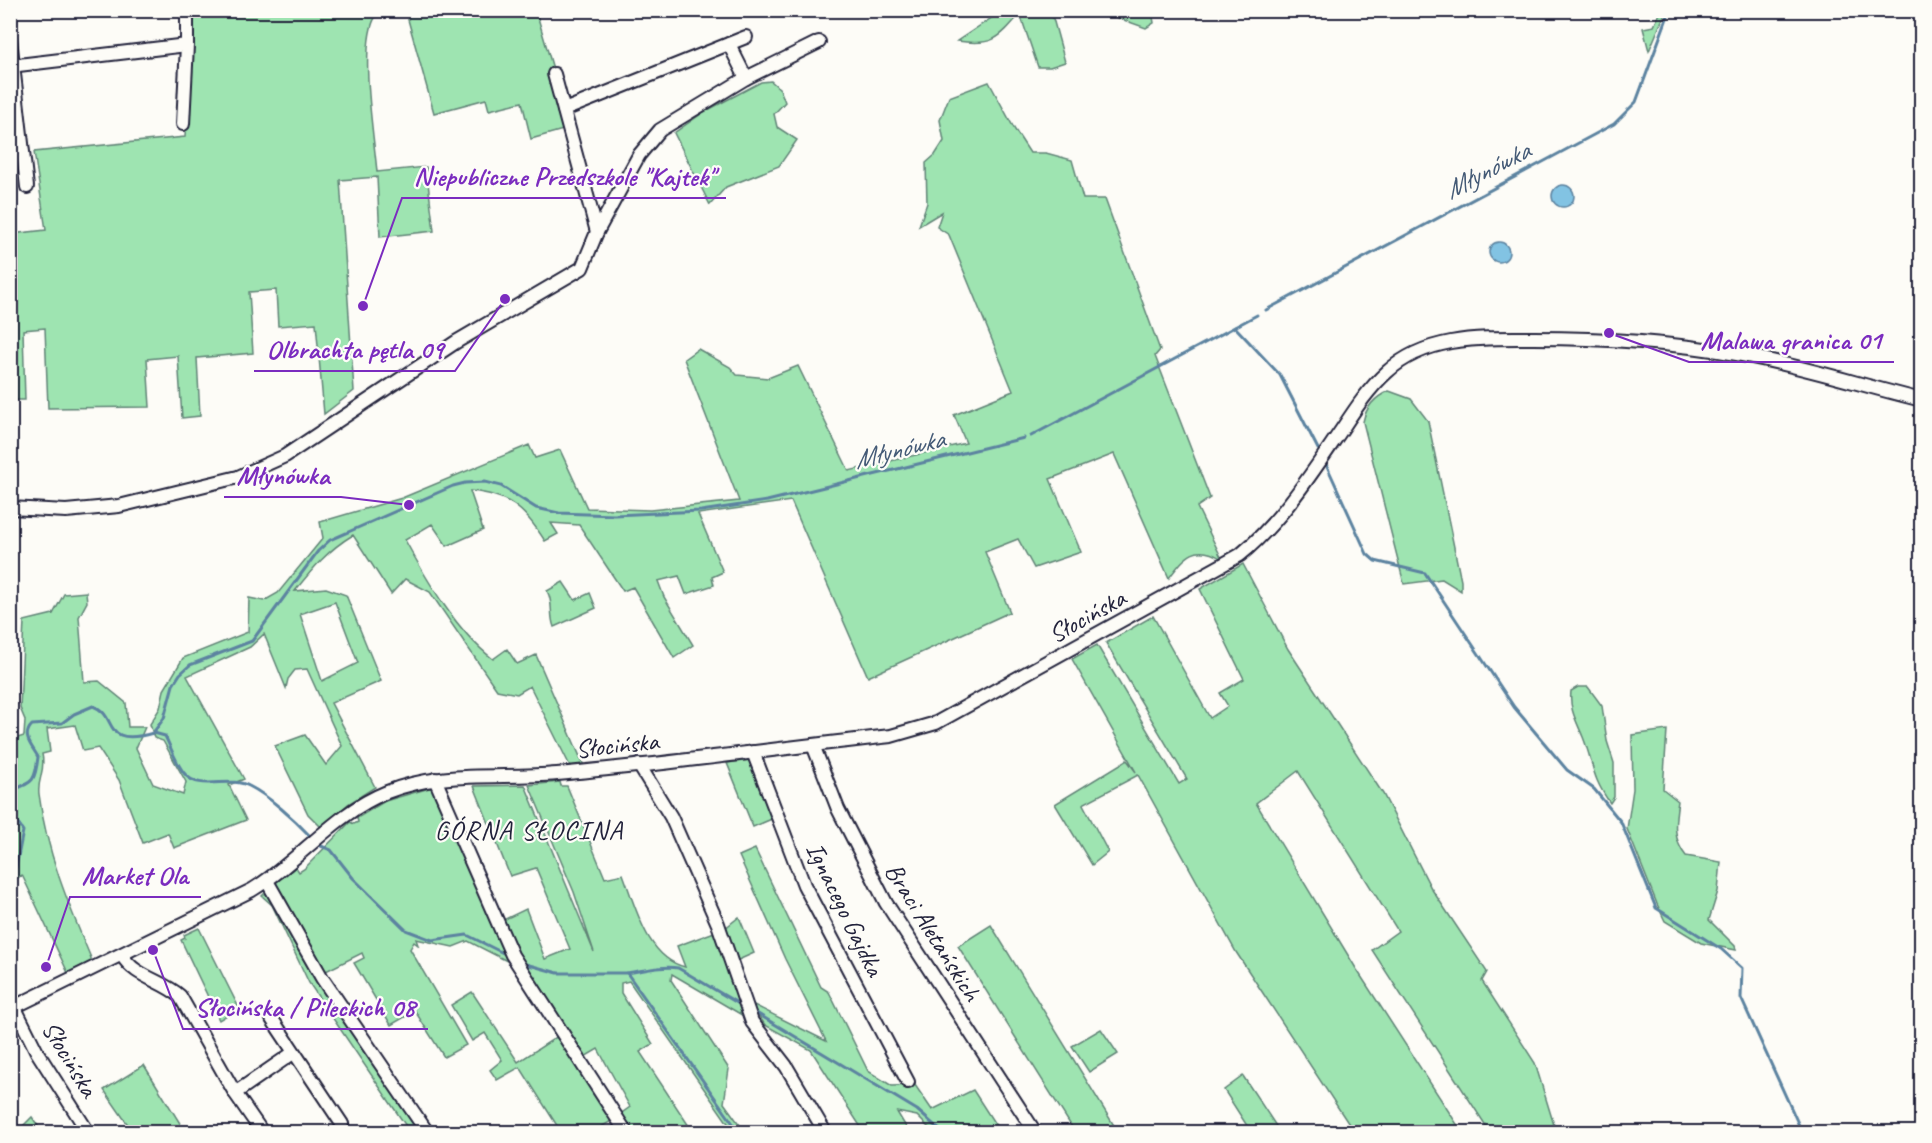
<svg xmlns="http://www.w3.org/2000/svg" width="1932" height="1143" font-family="Caveat,sans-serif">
	<rect width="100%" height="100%" fill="#fdfcf7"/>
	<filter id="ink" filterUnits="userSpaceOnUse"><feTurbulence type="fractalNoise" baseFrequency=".0167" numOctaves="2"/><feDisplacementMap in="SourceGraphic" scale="12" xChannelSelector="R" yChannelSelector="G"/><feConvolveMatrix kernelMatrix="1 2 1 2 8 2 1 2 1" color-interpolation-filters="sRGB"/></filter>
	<g filter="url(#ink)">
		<g fill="#9ee4b1" stroke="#608376" stroke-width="1.5" fill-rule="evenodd">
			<path d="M 192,11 L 536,11 L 553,69 L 563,130 L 531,139 L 522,102 L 489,110 L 486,99 L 434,113 L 407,16 L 402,11 L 376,16 C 358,43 374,136 377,172 L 426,167 L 434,231 L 380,237 L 377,177 L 340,180 L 354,391 L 324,414 L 316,323 L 278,326 L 276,290 L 249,292 L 253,353 L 197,358 L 200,416 L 182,418 L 178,356 L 147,359 L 150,407 L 48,408 L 45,328 L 23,330 L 25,400 L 11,400 L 11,234 L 46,230 L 34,152 L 185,137 Z"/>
			<path d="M 1002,11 L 1051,11 L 1065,62 L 1050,67 L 1038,67 L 1020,14 C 998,40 992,46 957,41 Z"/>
			<path d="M 1119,11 L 1152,11 L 1154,23 L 1146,28 L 1118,18 Z"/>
			<path d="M 1661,11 L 1666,11 L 1649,51 L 1643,28 L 1654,26 Z"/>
			<path d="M 771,81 L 780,89 L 785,102 L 774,114 L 777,127 L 797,140 L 779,166 L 726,187 L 710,205 L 674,133 L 704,112 L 761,82 Z"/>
			<path d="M 989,82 L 1015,130 L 1030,153 L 1046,153 L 1072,160 L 1083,199 L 1105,199 L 1160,350 L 1155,356 L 1210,498 L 1197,507 L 1222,559 C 1195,542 1185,557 1169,578 L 1114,454 L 1050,479 L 1081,552 L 1034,568 L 1018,539 L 985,552 L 1010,612 L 868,677 L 791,501 L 698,514 L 723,572 L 712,577 L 714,585 L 686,594 L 679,576 L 658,581 L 664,597 L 693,645 L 674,658 L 633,587 L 623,591 L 579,525 L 551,523 L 558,534 L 545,541 C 524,508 509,495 470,491 L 483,530 L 447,546 L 432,524 L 405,540 C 427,580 456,631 493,659 L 507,649 L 517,664 L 536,655 L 584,766 L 571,768 L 530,686 L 517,694 L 497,690 L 430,592 L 405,579 L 391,594 L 353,535 C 328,550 313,568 295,591 L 326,588 L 346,595 L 381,681 L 331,703 L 375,787 L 348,804 L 322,828 L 308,814 L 275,746 L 305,735 L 326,765 L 342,746 L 307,669 L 295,670 L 288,679 L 286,688 L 264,634 L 250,647 L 187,676 L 244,779 L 229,785 L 246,820 L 174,848 L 168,833 L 143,843 L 119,780 L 98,748 L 83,751 L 75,725 L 47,729 L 50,752 L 42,754 C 46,771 37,779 39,794 C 46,851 69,906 91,958 L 91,964 L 69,975 L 22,875 L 11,882 L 11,842 L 15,833 L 10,825 L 11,740 L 24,736 L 25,720 L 20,708 L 24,621 L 53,614 L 64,594 L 86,592 L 87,602 L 79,617 L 84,682 L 99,681 L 126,703 L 128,727 L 145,727 L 136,748 L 153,784 L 183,795 L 186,782 L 163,741 L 154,738 L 150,724 L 160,708 L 164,690 L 183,658 L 248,632 L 249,598 L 264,601 L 278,593 L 323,538 L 320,522 L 402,498 L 529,445 L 535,458 L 560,450 L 587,508 L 650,510 L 739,501 L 684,359 L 698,349 L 730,367 L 737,375 L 768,378 L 798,366 L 849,471 L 966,443 L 954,415 L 1013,391 L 949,235 L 937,227 L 942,212 L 919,226 L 927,203 L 926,163 L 935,155 L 944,141 L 940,120 L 949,97 ZM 335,602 L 358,663 L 322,681 L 300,614 Z"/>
			<path d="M 1389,391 L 1411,399 L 1428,421 L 1461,581 L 1461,591 L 1442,579 L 1404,584 L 1363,422 C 1366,406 1375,397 1389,391 Z"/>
			<path d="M 1243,564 L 1288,649 L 1383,794 L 1431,888 L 1487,972 L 1482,981 L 1535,1063 L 1554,1125 L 1551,1132 L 1490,1132 L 1372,950 L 1398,931 L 1298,771 L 1256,803 L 1357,970 L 1462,1132 L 1354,1132 L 1236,952 L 1138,775 L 1083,804 L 1108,852 L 1092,865 L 1055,804 L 1127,760 L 1136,772 L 1072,659 L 1097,645 L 1179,784 L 1187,779 L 1106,643 L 1153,616 L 1210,718 L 1228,706 L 1220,693 L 1244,679 L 1200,589 Z"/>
			<path d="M 563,582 L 575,600 L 590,593 L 596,608 L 554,627 C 549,615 554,602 547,591 Z"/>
			<path d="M 1578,687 L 1588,687 L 1602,706 L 1607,741 L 1614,763 L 1614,797 L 1610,803 C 1591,776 1594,765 1583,737 C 1576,720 1569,709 1571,691 Z"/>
			<path d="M 1667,730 L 1663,789 L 1678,801 C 1675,821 1672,839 1686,856 L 1721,862 L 1718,891 L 1709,920 L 1735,946 L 1736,950 L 1701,943 L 1665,921 L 1657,904 L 1627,829 L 1633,789 L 1632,735 Z"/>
			<path d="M 751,760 L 774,818 L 753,827 L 727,763 Z"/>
			<path d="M 560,782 L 561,786 L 567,786 L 605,878 L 623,874 C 636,908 647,958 685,967 L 677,946 L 717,931 L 747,1018 L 672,974 L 671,980 L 729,1069 L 724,1103 L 745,1132 L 734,1132 L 629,981 L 621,983 L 621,993 L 653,1044 L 640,1052 L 693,1132 L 630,1132 L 619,1115 L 630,1107 L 598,1049 L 583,1058 L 499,922 L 526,909 L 545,959 L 570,949 L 536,868 L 510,876 L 474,786 L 525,785 L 594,952 L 574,892 L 529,785 Z"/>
			<path d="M 433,787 L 508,950 L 507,961 L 468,941 L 453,947 L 416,939 L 418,945 L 414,942 L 410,949 L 466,1045 L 444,1057 L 415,1011 L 391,1025 L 354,963 L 364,958 L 362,953 L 324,972 L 284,899 L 273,885 L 296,867 L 299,872 L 304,869 L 350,822 L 354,824 L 358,822 L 357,818 L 385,801 Z"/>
			<path d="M 755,849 L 821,987 L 829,992 L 868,1071 L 892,1086 L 915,1085 L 932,1110 L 973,1090 L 1000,1132 L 933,1132 L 917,1116 L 897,1112 L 909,1132 L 864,1132 L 811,1050 L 765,1025 L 750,1003 L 826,1041 L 785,959 L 739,856 Z"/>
			<path d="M 265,893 L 273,899 L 346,1023 L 419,1132 L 410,1132 L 309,983 L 272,905 L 262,896 Z"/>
			<path d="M 739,917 L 754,953 L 734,962 L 724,929 Z"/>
			<path d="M 991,925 L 1118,1132 L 1103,1132 L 1102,1130 L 1098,1132 L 1075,1132 L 958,946 Z"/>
			<path d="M 199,928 L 239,1008 L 219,1020 L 181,940 L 185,938 L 184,935 Z"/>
			<path d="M 472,992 L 518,1062 L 558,1036 L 613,1120 L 593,1132 L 561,1132 L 520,1067 L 497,1080 L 490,1070 L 502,1060 L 485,1033 L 472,1041 L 451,1005 Z"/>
			<path d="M 1101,1029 L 1118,1054 L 1089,1072 L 1072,1046 Z"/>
			<path d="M 144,1065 L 181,1125 L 169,1132 L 133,1132 L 104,1090 Z"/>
			<path d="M 1243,1076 L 1280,1132 L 1251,1132 L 1224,1090 Z"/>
			<path d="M 32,1117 L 42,1132 L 17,1132 Z"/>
		</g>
		<g fill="#82c3e3" stroke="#5c83a0" stroke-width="1.5">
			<circle cx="1563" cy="196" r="11"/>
			<circle cx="1499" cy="252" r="10"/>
		</g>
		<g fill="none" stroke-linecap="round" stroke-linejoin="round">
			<g stroke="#5c83a0" stroke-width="3">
				<path d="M 1266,310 L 1614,124 L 1636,102 L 1670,10"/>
				<path d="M 1235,327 L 1280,375 L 1318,449"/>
				<path d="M 1031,436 L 1257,315"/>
				<path d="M 1326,464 L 1367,554 L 1375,561 L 1425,573 L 1514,707 L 1567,770 L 1594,789 L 1621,822 L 1656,908 L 1721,949 L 1742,968 L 1741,998 L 1802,1132"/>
				<path d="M 154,733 L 165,736 C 171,748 176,763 184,773 C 199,793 229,775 249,786 C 269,796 295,820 310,836"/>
				<path d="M 10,791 C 33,782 35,783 38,757 C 32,746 21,736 32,725 L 62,723 L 74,714 L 93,706 C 119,715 100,748 153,733 L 164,718 L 173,685 L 180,674 L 190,665 L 252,641 L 318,551 L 330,540 L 453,486 L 465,483 L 485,482 L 501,486 L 536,508 L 559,513 L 614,515 L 701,511 L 767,501 L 1024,438"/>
				<path d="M 10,812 L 23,831 L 16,867 L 10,875"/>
				<path d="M 321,846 L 331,850 L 353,878 L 406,930 L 432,940 L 467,935 L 507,955"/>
				<path d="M 522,963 L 558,973 L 627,973 L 739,1132"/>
				<path d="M 627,973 C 643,971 662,965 678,968 L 739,1004"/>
				<path d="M 753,1011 L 917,1110 L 942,1132"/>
			</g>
			<g stroke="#22223b" stroke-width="16">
				<g id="minor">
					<path d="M 10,39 L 27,187"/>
					<path d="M 729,44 L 746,78"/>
					<path d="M 10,66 L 187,45 L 187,10"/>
					<path d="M 554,74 L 597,232"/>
					<path d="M 564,110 L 746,37"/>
					<path d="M 183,124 L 187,45"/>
					<path d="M 10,508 L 66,511 L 119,506 L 238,477 L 285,456 L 456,342 L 582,268 L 597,232 L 639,155 L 660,130 L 746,78 L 819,42"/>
					<path d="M 813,745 L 838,809 L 886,903 L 1035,1132"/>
					<path d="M 753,752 L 804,885 L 908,1082"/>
					<path d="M 639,765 L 671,817 L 718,924 L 752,1022 L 786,1066 L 825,1132"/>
					<path d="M 435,779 L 512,955 L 626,1132"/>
					<path d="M 267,881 L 322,978 L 427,1132"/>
					<path d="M 122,955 C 134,977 162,980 180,996 L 235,1093 L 262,1132"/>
					<path d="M 15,1008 L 37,1052 L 88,1132"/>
					<path d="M 10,1009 L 252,890 C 300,861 334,813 387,792 C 441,770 500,779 557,774 C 669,764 780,748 891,736 L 936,723 L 1240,555 C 1281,521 1310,476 1340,432 C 1354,411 1368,389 1387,372 C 1427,335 1483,338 1533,338 C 1602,338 1669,342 1737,354 C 1799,365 1860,385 1922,400"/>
					<path d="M 272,1019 L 342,1124"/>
					<path d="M 235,1093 L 293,1053"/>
				</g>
			</g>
			<use href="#minor" stroke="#fdfcf7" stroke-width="12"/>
		</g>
	</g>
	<g text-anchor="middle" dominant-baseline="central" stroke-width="4.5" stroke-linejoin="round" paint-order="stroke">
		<g font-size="26" fill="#22223b" stroke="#fdfcf7">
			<text transform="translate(1087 616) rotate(-29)">Słocińska</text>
			<text transform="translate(617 745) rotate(-6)">Słocińska</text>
			<text transform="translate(845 909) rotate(64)">Ignacego Gajdka</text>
			<text transform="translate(933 932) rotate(58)">Braci Aletańskich</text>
			<text transform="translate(70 1059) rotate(59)">Słocińska</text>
		</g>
		<g font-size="27" font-style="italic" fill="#445a76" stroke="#fdfcf7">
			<text transform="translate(1487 170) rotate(-28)">Młynówka</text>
			<text transform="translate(899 449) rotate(-14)">Młynówka</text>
		</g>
		<g font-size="27" letter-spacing="1.5" fill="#22223b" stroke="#fdfcf7">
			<text x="529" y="830">GÓRNA SŁOCINA</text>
		</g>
	</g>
	<path fill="none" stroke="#7b2cbf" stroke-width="2" d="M363 306L402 198H726M1609 333L1689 362H1894M505 299L455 371H254M409 505L341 497H224M46 967L70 897H201M153 950L183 1029H428"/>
	<g fill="#7b2cbf" stroke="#fdfcf7" stroke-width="2">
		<circle cx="363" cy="306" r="6"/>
		<circle cx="1609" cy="333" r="6"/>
		<circle cx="505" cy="299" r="6"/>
		<circle cx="409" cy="505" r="6"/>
		<circle cx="46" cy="967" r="6"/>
		<circle cx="153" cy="950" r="6"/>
	</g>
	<g font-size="27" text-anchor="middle" font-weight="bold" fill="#7b2cbf" stroke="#fdfcf7" stroke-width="4.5" stroke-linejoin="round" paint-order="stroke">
		<text x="564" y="185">Niepubliczne Przedszkole "Kajtek"</text>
		<text x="1791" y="349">Malawa granica 01</text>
		<text x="355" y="358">Olbrachta pętla 09</text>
		<text x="283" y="484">Młynówka</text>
		<text x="135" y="884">Market Ola</text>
		<text x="305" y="1016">Słocińska / Pileckich 08</text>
	</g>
	<rect width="1932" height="1143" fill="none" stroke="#fdfcf7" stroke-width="36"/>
	<rect x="18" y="18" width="1896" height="1107" fill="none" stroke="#22223b" stroke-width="2" filter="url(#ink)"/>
</svg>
